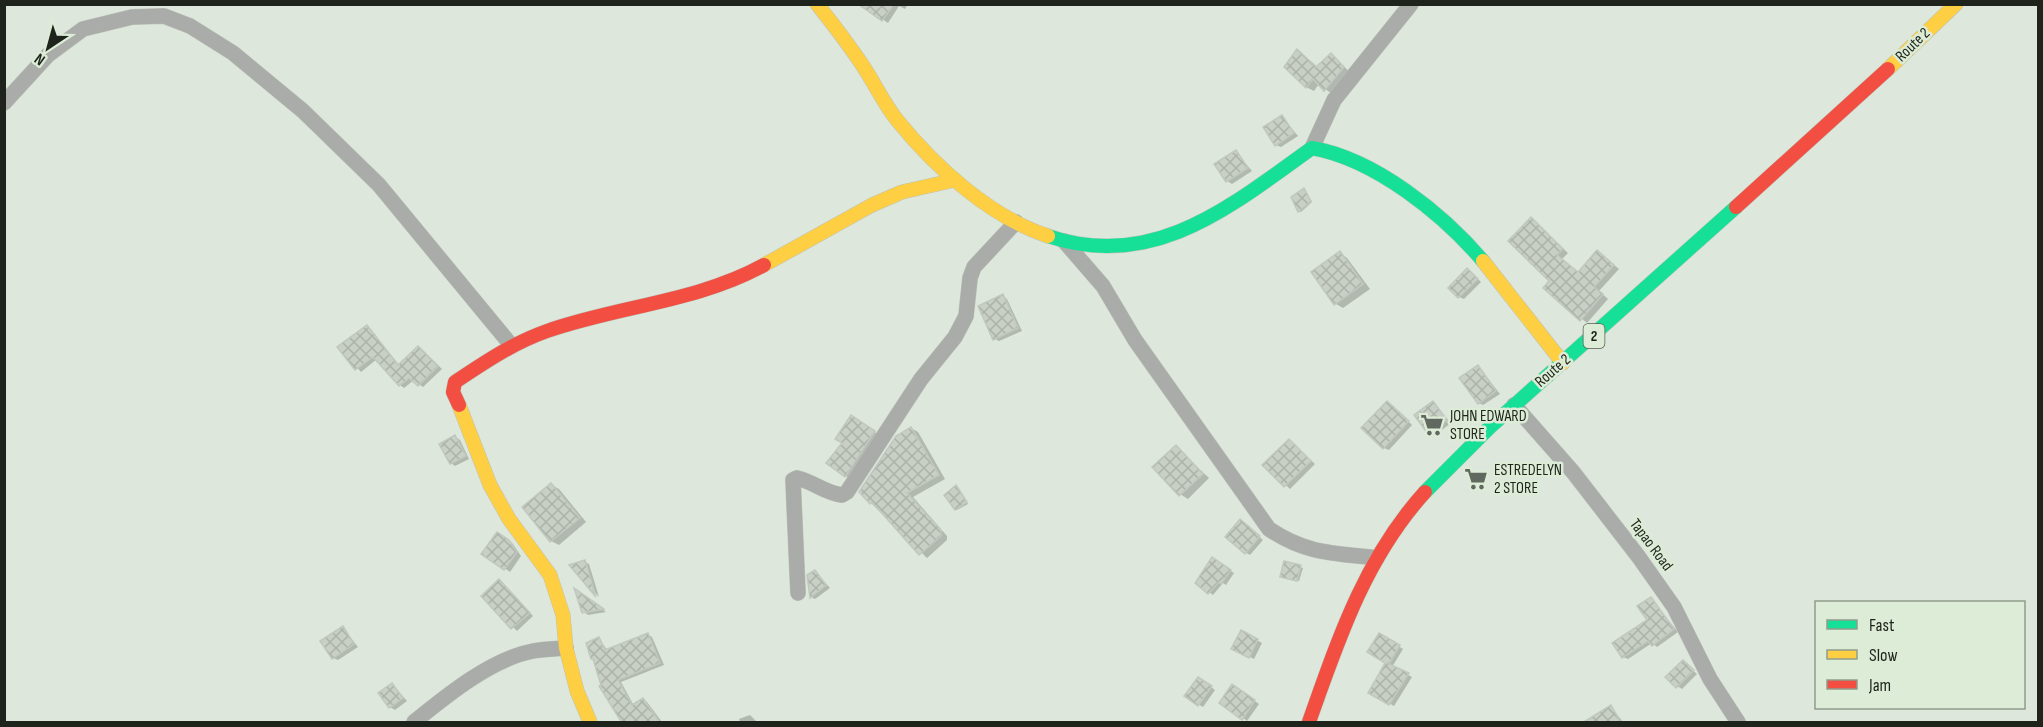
<svg xmlns="http://www.w3.org/2000/svg" width="2043" height="727" font-family="'Sofia Sans Condensed',sans-serif">
	<defs>
		<pattern id="building-cross-hatch" width="8" height="8" patternUnits="userSpaceOnUse" patternTransform="scale(1.5)"><rect width="8" height="8" fill="#c8cfc5"/><path d="M0 0l8 8M0 8l8-8" fill="none" stroke="#abb2a9"/></pattern>
	</defs>
	<rect width="100%" height="100%" fill="#dee7db"/>
	<g fill="#0003">
		<path d="M 871,4 L 908,4 L 905,9 L 899,6 L 888,23 L 868,9 Z"/>
		<path d="M 1298,51 L 1318,67 L 1331,55 L 1350,72 L 1332,94 L 1319,84 L 1314,91 L 1306,87 Z"/>
		<path d="M 1282,117 L 1298,136 L 1281,147 L 1276,145 Z"/>
		<path d="M 1236,152 L 1252,171 L 1232,184 L 1227,181 Z"/>
		<path d="M 1304,190 L 1312,202 L 1301,212 L 1299,211 Z"/>
		<path d="M 1532,219 L 1568,253 L 1562,259 L 1579,273 L 1598,252 L 1619,269 L 1599,291 L 1608,299 L 1587,323 L 1545,288 L 1551,281 Z"/>
		<path d="M 1340,253 L 1347,258 L 1370,289 L 1343,308 L 1336,304 Z"/>
		<path d="M 1468,270 L 1481,282 L 1464,299 L 1459,297 Z"/>
		<path d="M 1003,296 L 1007,299 L 1022,331 L 999,341 L 995,339 Z"/>
		<path d="M 367,326 L 400,366 L 419,347 L 442,369 L 423,387 L 414,380 L 404,388 L 400,385 L 377,359 L 361,372 L 339,347 Z"/>
		<path d="M 1478,366 L 1500,394 L 1483,405 L 1479,403 Z"/>
		<path d="M 1433,403 L 1451,423 L 1434,436 L 1429,433 Z"/>
		<path d="M 1392,405 L 1412,425 L 1389,450 L 1384,448 Z"/>
		<path d="M 852,417 L 879,435 L 850,479 L 828,463 L 844,443 Z"/>
		<path d="M 911,428 L 918,432 L 945,479 L 913,497 L 947,536 L 947,540 L 927,558 L 871,503 Z"/>
		<path d="M 455,437 L 460,440 L 469,459 L 455,466 L 451,463 Z"/>
		<path d="M 1289,440 L 1315,464 L 1290,489 L 1264,465 Z"/>
		<path d="M 1176,447 L 1209,478 L 1188,499 L 1180,494 Z"/>
		<path d="M 551,485 L 559,489 L 586,522 L 559,545 L 551,541 Z"/>
		<path d="M 957,487 L 968,504 L 957,510 L 956,509 Z"/>
		<path d="M 1245,524 L 1263,540 L 1250,555 L 1245,552 Z"/>
		<path d="M 502,536 L 513,544 L 521,556 L 510,572 L 484,553 Z"/>
		<path d="M 1212,559 L 1234,573 L 1226,585 L 1223,583 L 1213,595 L 1209,592 Z"/>
		<path d="M 585,562 L 589,564 L 599,597 L 572,566 Z"/>
		<path d="M 1286,563 L 1303,568 L 1299,581 L 1284,577 Z"/>
		<path d="M 815,571 L 830,588 L 815,599 L 811,597 Z"/>
		<path d="M 499,581 L 533,616 L 517,631 L 483,596 Z"/>
		<path d="M 579,592 L 606,612 L 588,615 L 584,612 Z"/>
		<path d="M 1651,599 L 1678,632 L 1657,647 L 1652,643 L 1628,659 L 1623,657 L 1649,620 Z"/>
		<path d="M 343,628 L 358,647 L 338,660 L 333,658 Z"/>
		<path d="M 1242,632 L 1262,643 L 1254,659 L 1233,648 Z"/>
		<path d="M 647,634 L 652,637 L 664,665 L 621,682 L 634,706 L 643,700 L 647,702 L 662,722 L 625,722 L 599,639 L 608,651 Z"/>
		<path d="M 1380,635 L 1403,649 L 1392,667 L 1412,677 L 1394,706 L 1370,692 L 1387,663 Z"/>
		<path d="M 1683,662 L 1697,674 L 1682,689 L 1677,686 Z"/>
		<path d="M 1203,681 L 1215,690 L 1203,707 L 1198,704 Z"/>
		<path d="M 392,684 L 407,701 L 395,710 L 390,707 Z"/>
		<path d="M 1237,689 L 1259,704 L 1247,721 L 1243,718 Z"/>
		<path d="M 1611,707 L 1623,722 L 1593,722 Z"/>
		<path d="M 750,715 L 757,722 L 740,722 L 739,719 Z"/>
	</g>
	<g fill="url(#building-cross-hatch)" stroke="#c1c8bf" stroke-width="1.5">
		<path d="M 858,4 L 894,4 L 882,21 Z"/>
		<path d="M 1297,49 L 1316,67 L 1331,53 L 1344,67 L 1324,91 L 1313,79 L 1306,88 L 1284,67 Z"/>
		<path d="M 1282,115 L 1294,133 L 1275,146 L 1263,127 Z"/>
		<path d="M 1236,150 L 1248,168 L 1226,182 L 1214,164 Z"/>
		<path d="M 1304,188 L 1311,201 L 1298,212 L 1291,197 Z"/>
		<path d="M 1531,217 L 1563,249 L 1557,255 L 1578,272 L 1597,250 L 1614,265 L 1594,287 L 1603,294 L 1580,321 L 1543,288 L 1549,281 L 1508,241 Z"/>
		<path d="M 1340,251 L 1363,284 L 1334,305 L 1311,272 Z"/>
		<path d="M 1467,268 L 1478,279 L 1458,298 L 1448,288 Z"/>
		<path d="M 1003,294 L 1018,328 L 993,340 L 978,306 Z"/>
		<path d="M 367,325 L 398,365 L 418,346 L 438,366 L 418,386 L 409,378 L 399,386 L 373,357 L 355,370 L 337,347 Z"/>
		<path d="M 1478,365 L 1496,391 L 1478,404 L 1459,378 Z"/>
		<path d="M 1387,401 L 1409,421 L 1383,449 L 1361,428 Z"/>
		<path d="M 1433,401 L 1447,420 L 1428,434 L 1414,415 Z"/>
		<path d="M 851,415 L 875,431 L 845,477 L 826,463 L 842,443 L 835,439 Z"/>
		<path d="M 911,427 L 939,475 L 907,493 L 941,530 L 941,536 L 919,555 L 872,502 L 870,504 L 859,492 L 896,436 Z"/>
		<path d="M 455,435 L 466,456 L 450,464 L 439,444 Z"/>
		<path d="M 1289,439 L 1311,461 L 1284,487 L 1262,465 Z"/>
		<path d="M 1176,445 L 1203,474 L 1179,496 L 1152,467 Z"/>
		<path d="M 551,483 L 580,518 L 550,542 L 522,507 Z"/>
		<path d="M 956,485 L 967,502 L 955,510 L 944,495 Z"/>
		<path d="M 1240,519 L 1260,536 L 1245,554 L 1225,537 Z"/>
		<path d="M 497,532 L 509,540 L 517,552 L 504,570 L 481,554 Z"/>
		<path d="M 1212,557 L 1231,570 L 1221,584 L 1219,582 L 1208,594 L 1195,583 Z"/>
		<path d="M 585,560 L 596,597 L 569,565 Z"/>
		<path d="M 1284,561 L 1301,565 L 1297,581 L 1280,577 Z"/>
		<path d="M 815,570 L 826,585 L 810,598 L 807,575 Z"/>
		<path d="M 499,579 L 530,613 L 511,629 L 481,596 Z"/>
		<path d="M 574,588 L 604,609 L 582,613 Z"/>
		<path d="M 1651,597 L 1674,629 L 1652,646 L 1648,641 L 1622,658 L 1612,643 L 1647,620 L 1637,606 Z"/>
		<path d="M 343,626 L 354,644 L 332,659 L 320,641 Z"/>
		<path d="M 1241,630 L 1258,639 L 1249,658 L 1231,649 Z"/>
		<path d="M 648,633 L 660,663 L 618,680 L 632,705 L 643,698 L 660,723 L 622,723 L 599,686 L 601,685 L 593,659 L 591,659 L 586,643 L 599,637 L 605,650 Z"/>
		<path d="M 1379,633 L 1400,645 L 1389,664 L 1409,673 L 1389,705 L 1368,693 L 1385,663 L 1367,652 Z"/>
		<path d="M 1683,660 L 1694,670 L 1676,688 L 1665,677 Z"/>
		<path d="M 1198,677 L 1212,686 L 1198,706 L 1184,696 Z"/>
		<path d="M 392,683 L 403,698 L 389,708 L 378,693 Z"/>
		<path d="M 1232,684 L 1255,700 L 1242,720 L 1219,703 Z"/>
		<path d="M 1611,705 L 1621,723 L 1582,723 Z"/>
	</g>
	<g fill="none" stroke-linecap="round" stroke-linejoin="round">
		<g stroke="#bcc3b9" stroke-width="16">
			<g id="street">
				<path d="M 4,103 L 48,55 L 83,29 L 132,17 L 164,16 L 190,26 L 233,53 L 303,111 L 379,185 L 511,345"/>
				<path d="M 1312,148 L 1334,100 L 1411,4"/>
				<path d="M 1064,241 L 1103,286 L 1135,340 L 1269,529 C 1306,554 1333,553 1377,558"/>
				<path d="M 1514,405 L 1573,472 L 1638,556 L 1674,607 L 1710,679 L 1738,722"/>
				<path d="M 798,593 L 793,480 L 797,478 C 814,482 825,493 842,495 L 847,492 L 921,379 L 955,337 L 966,316 L 970,278 L 974,267 L 1016,222"/>
				<path d="M 414,722 C 446,696 491,659 533,651 C 544,649 555,649 566,648"/>
			</g>
		</g>
		<g stroke="#bcc3b9" stroke-width="15">
			<g id="fast">
				<path d="M 1048,236 C 1153,272 1231,206 1312,148 C 1375,159 1443,214 1483,261"/>
				<path d="M 1425,492 L 1490,427 L 1736,207"/>
			</g>
		</g>
		<g stroke="#bcc3b9" stroke-width="15">
			<g id="slow">
				<path d="M 817,4 C 833,24 849,45 863,66 C 875,84 884,104 897,120 C 935,167 990,217 1048,236"/>
				<path d="M 1888,69 L 1956,4"/>
				<path d="M 1483,261 L 1563,363"/>
				<path d="M 764,265 L 872,205 L 902,192 L 955,180"/>
				<path d="M 459,405 L 490,485 L 509,519 L 550,575 L 563,615 L 566,648 L 577,691 L 590,722"/>
			</g>
		</g>
		<g stroke="#bcc3b9" stroke-width="15">
			<g id="jam">
				<path d="M 1736,207 L 1888,69"/>
				<path d="M 459,405 L 453,392 L 455,382 C 485,362 513,343 547,331 C 618,306 697,302 764,265"/>
				<path d="M 1309,722 C 1338,640 1365,558 1425,492"/>
			</g>
		</g>
		<use href="#street" stroke="#a9aca8" stroke-width="15"/>
		<use href="#fast" stroke="#16e098" stroke-width="14"/>
		<use href="#slow" stroke="#ffcf43" stroke-width="14"/>
		<use href="#jam" stroke="#f24e42" stroke-width="14"/>
	</g>
	<defs>
		<g id="supermarket-bare" transform="scale(1.8)"><path d="M-6-5.5h2.5l.6 2H6L4.5 2H-2.5L-4.4-4H-6ZM-1.5 3.2a1.3 1.3 0 1 0 .1 0ZM3 3.2a1.3 1.3 0 1 0 .1 0Z" fill="#61685f" stroke="#dcecd6" stroke-width="2.5" paint-order="stroke"/></g>
	</defs>
	<g fill-rule="evenodd">
		<use href="#supermarket-bare" x="1432" y="425"/>
		<use href="#supermarket-bare" x="1476" y="479"/>
	</g>
	<g text-anchor="middle" dominant-baseline="central" stroke-width="5" stroke-linejoin="round" paint-order="stroke">
		<rect fill="#dcecd6" stroke="#576054" stroke-width="1.5" x="1583.5" y="324" width="21" height="24" rx="4.5"/>
		<g font-size="15" font-weight="bold" fill="#1e241c">
			<text x="1594" y="336">2</text>
		</g>
		<g font-size="16" fill="#1e241c" stroke="#dcecd6">
			<text transform="translate(1913 45) rotate(-44)">Route 2</text>
			<text transform="translate(1553 371) rotate(-41)">Route 2</text>
			<text transform="translate(1651 545) rotate(53)">Tapao Road</text>
		</g>
		<g font-size="16" fill="#1e241c" stroke="#dcecd6" text-anchor="start">
			<text x="1450" y="416">JOHN EDWARD<tspan x="1450" dy="18">STORE</tspan></text>
			<text x="1494" y="470">ESTREDELYN<tspan x="1494" dy="18">2 STORE</tspan></text>
		</g>
	</g>
	<rect width="2043" height="727" fill="none" stroke="#1e241c" stroke-width="12"/>
	<rect x="1815" y="601" width="210" height="108" fill="#dcecd6" stroke="#909c8c" stroke-width="1.5"/>
	<rect x="1827" y="620" width="30" height="9" fill="#16e098" stroke="#909c8c" stroke-width="1.5"/>
	<text x="1869" y="631" font-size="18" fill="#1e241c">Fast</text>
	<rect x="1827" y="650" width="30" height="9" fill="#ffcf43" stroke="#909c8c" stroke-width="1.5"/>
	<text x="1869" y="661" font-size="18" fill="#1e241c">Slow</text>
	<rect x="1827" y="680" width="30" height="9" fill="#f24e42" stroke="#909c8c" stroke-width="1.5"/>
	<text x="1869" y="691" font-size="18" fill="#1e241c">Jam</text>
	<g transform="translate(48 48) rotate(216)" stroke="#dcecd6" stroke-width="4.5" paint-order="stroke">
	<path d="M0-4.5L10 22L0 15L-10 22Z" fill="#1e241c"/>
	<text y="-9" font-size="16" font-weight="bold" text-anchor="middle" fill="#1e241c">N</text>
	</g>
</svg>
